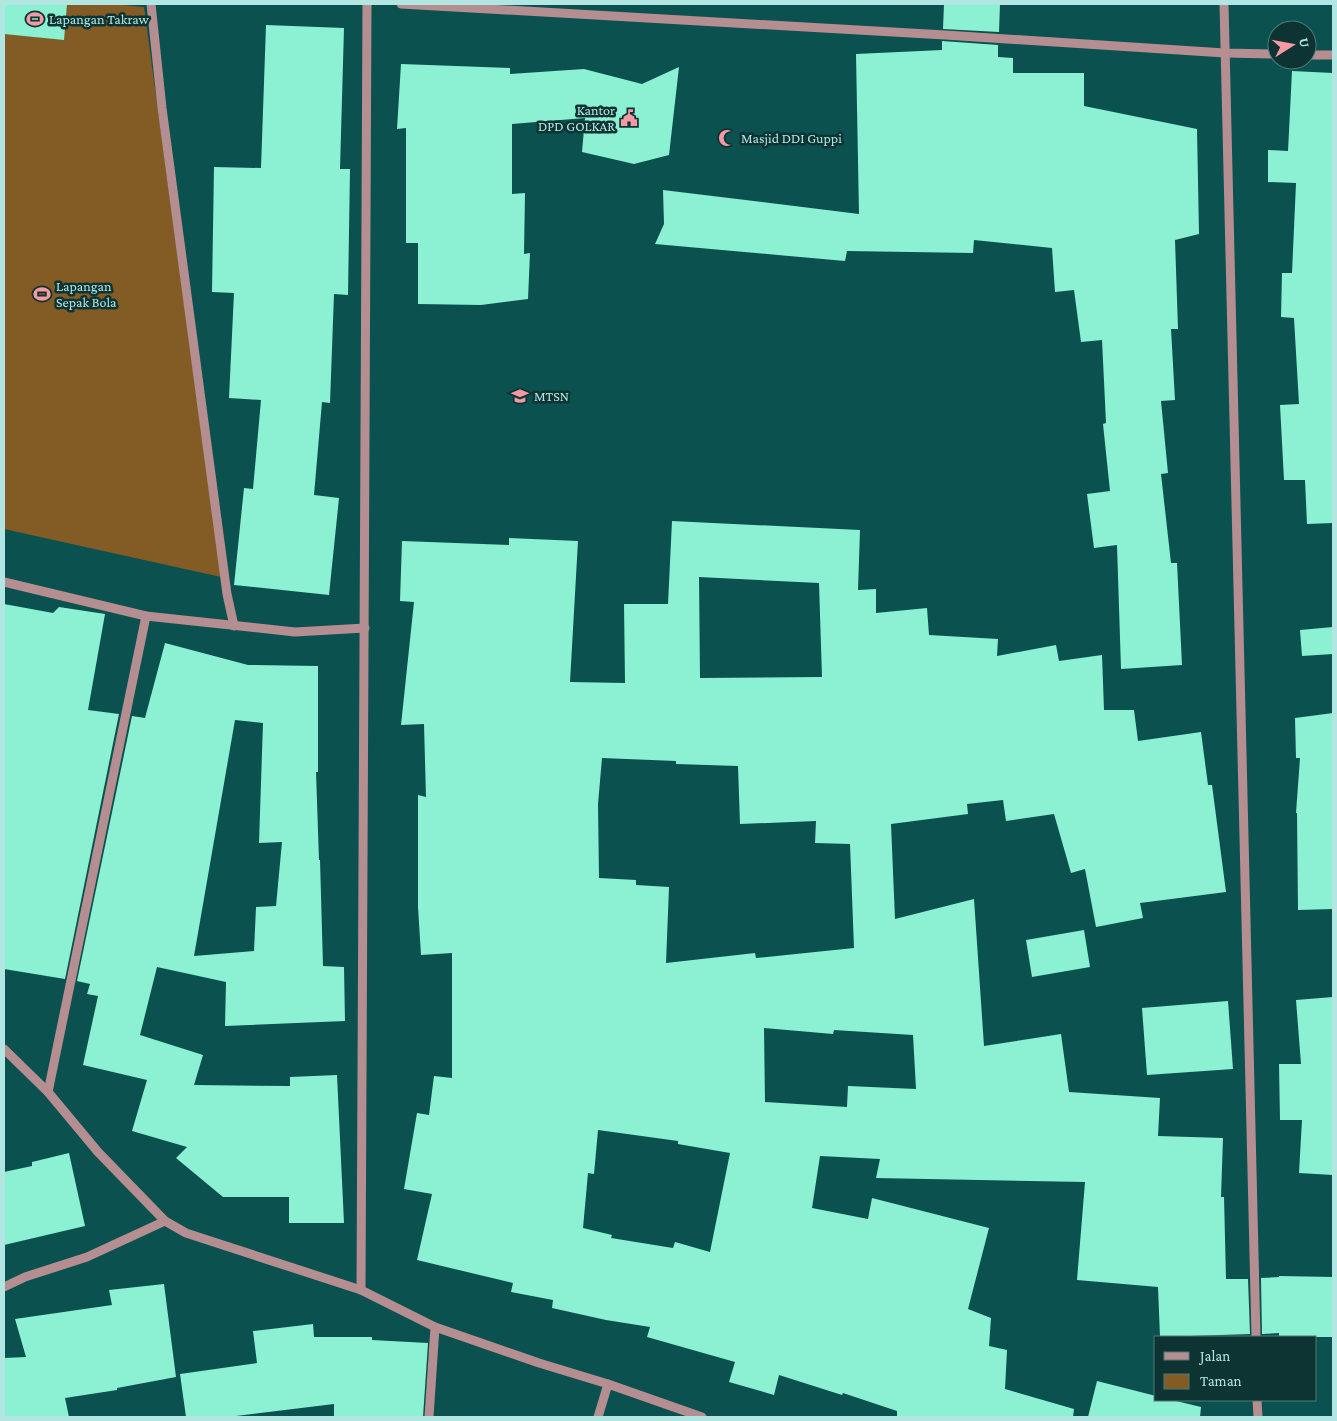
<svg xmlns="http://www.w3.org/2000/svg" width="1337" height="1421" font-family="'Crimson Pro',serif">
	<rect width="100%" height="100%" fill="#0b514f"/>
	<path fill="#825b25" d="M 4,4 L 112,4 L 144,7 L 221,577 L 4,529 Z"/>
	<g fill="#8cf1d2" fill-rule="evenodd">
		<path d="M 4,4 L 67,4 L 64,40 L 4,34 Z"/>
		<path d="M 944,4 L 1000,4 L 999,32 L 943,29 Z"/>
		<path d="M 266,25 L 344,28 L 340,169 L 350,169 L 348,295 L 334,294 L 330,403 L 322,402 L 314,495 L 339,498 L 329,595 L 234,585 L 244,488 L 253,489 L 261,400 L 229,398 L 234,293 L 212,292 L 214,167 L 261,168 Z"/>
		<path d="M 942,41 L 998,45 L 998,57 L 1013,58 L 1013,73 L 1084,73 L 1084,106 L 1197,129 L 1199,234 L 1175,240 L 1178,329 L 1171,329 L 1175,400 L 1161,401 L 1168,473 L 1161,474 L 1171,563 L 1177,563 L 1182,665 L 1121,669 L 1117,545 L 1094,548 L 1087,494 L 1110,491 L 1103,424 L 1106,423 L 1102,340 L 1081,342 L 1074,290 L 1055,292 L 1052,248 L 974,240 L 973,253 L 847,251 L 845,261 L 655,244 L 664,224 L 663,190 L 859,214 L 856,54 L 942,50 Z"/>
		<path d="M 401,64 L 510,68 L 510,74 L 584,69 L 642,84 L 679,67 L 669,155 L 634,164 L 582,152 L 585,118 L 512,124 L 512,194 L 525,193 L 524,254 L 530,253 L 528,299 L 481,305 L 418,304 L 418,243 L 406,243 L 406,128 L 397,129 Z"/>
		<path d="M 1292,71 L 1333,73 L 1333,523 L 1307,524 L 1305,480 L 1284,480 L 1280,405 L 1299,404 L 1294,318 L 1281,317 L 1282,273 L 1292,273 L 1296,183 L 1268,182 L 1268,150 L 1288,151 Z"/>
		<path d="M 672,521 L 860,530 L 858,590 L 876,589 L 876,613 L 927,608 L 929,635 L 998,639 L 997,656 L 1056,645 L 1059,661 L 1102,655 L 1104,710 L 1134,710 L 1138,741 L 1201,732 L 1208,785 L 1212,785 L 1226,892 L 1140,903 L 1143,918 L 1096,927 L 1085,869 L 1071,873 L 1054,814 L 1006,821 L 1003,800 L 967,804 L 968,814 L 891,824 L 895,919 L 974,899 L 984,1046 L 1061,1034 L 1069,1092 L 1160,1098 L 1158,1136 L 1223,1138 L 1221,1197 L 1224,1197 L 1226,1279 L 1248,1279 L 1250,1334 L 1160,1337 L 1158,1287 L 1077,1280 L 1085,1182 L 876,1178 L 880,1159 L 820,1156 L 812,1208 L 868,1219 L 872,1198 L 989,1228 L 968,1309 L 991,1318 L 989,1346 L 1007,1350 L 1005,1389 L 1074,1409 L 1073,1417 L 897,1417 L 897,1411 L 843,1393 L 842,1395 L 779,1375 L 774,1395 L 729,1382 L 735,1362 L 647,1337 L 650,1327 L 606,1320 L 552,1308 L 553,1300 L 511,1292 L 513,1283 L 417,1260 L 432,1194 L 404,1189 L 417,1113 L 429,1115 L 434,1076 L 452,1078 L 452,953 L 421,955 L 418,907 L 418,795 L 426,797 L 424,724 L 401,725 L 414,602 L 400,601 L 402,541 L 509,545 L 509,538 L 578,541 L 570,682 L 625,683 L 624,604 L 668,604 ZM 699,577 L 819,583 L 822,677 L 700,678 ZM 602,758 L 676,761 L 676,764 L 738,766 L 740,824 L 816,821 L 815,843 L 850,844 L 854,948 L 756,958 L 755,953 L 666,963 L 669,887 L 636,885 L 636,880 L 599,878 L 598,804 ZM 764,1028 L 833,1034 L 834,1030 L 913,1035 L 916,1089 L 848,1086 L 847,1107 L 765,1102 ZM 598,1130 L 678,1141 L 678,1144 L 730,1153 L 710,1252 L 675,1242 L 673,1248 L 611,1238 L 612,1235 L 583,1228 L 588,1173 L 594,1174 Z"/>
		<path d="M 4,604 L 53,613 L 59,607 L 105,614 L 88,710 L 119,714 L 65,979 L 4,969 Z"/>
		<path d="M 1333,627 L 1333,654 L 1302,656 L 1300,630 Z"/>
		<path d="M 165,643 L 248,665 L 318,666 L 318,772 L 316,772 L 319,860 L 320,860 L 323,966 L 344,967 L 345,1021 L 225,1026 L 226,982 L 157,967 L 140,1035 L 203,1055 L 194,1085 L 290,1086 L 290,1077 L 337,1075 L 344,1223 L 289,1223 L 289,1197 L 223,1197 L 176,1158 L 187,1147 L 132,1131 L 147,1080 L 83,1065 L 98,996 L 87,994 L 90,984 L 77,981 L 132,716 L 145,718 ZM 235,720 L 263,723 L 259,843 L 282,842 L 276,906 L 256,907 L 254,951 L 194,956 Z"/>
		<path d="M 1333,713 L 1333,909 L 1298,910 L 1297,813 L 1296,813 L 1300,758 L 1296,758 L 1295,718 Z"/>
		<path d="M 1084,930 L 1090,967 L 1032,977 L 1026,940 Z"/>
		<path d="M 1333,997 L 1333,1175 L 1299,1173 L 1302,1120 L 1280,1120 L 1279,1064 L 1301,1064 L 1296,1000 Z"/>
		<path d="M 1228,1001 L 1233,1069 L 1147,1075 L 1142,1008 Z"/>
		<path d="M 69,1153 L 85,1226 L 4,1245 L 4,1172 L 32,1166 L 32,1162 Z"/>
		<path d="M 1279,1276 L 1333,1277 L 1333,1337 L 1279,1337 L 1279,1333 L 1262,1334 L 1261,1278 L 1279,1277 Z"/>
		<path d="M 164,1284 L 176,1377 L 117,1388 L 117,1390 L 65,1398 L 69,1417 L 4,1417 L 4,1358 L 26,1357 L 15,1319 L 112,1305 L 109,1290 Z"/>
		<path d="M 313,1324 L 314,1337 L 372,1337 L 372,1340 L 428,1343 L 423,1417 L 334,1417 L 334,1404 L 228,1417 L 186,1417 L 180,1374 L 257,1363 L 253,1331 Z"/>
		<path d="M 1097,1381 L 1156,1396 L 1156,1400 L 1172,1400 L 1201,1407 L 1200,1417 L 1088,1417 Z"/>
	</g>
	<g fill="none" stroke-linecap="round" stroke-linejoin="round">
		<g stroke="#b58e92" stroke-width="9">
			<path d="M 151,4 L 162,108 L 227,594 L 234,626"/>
			<path d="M 401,4 L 945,35 L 1225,53 L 1277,54"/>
			<path d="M 1224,4 L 1256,1337"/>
			<path d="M 1307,55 L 1333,55"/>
			<path d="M 4,582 L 146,616 L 295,632 L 365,628"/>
			<path d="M 4,1049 L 48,1092 L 98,1152 L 165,1221 L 186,1233 L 361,1290 L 435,1327 L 539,1363 L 608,1384 L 702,1417"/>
			<path d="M 48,1092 L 146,616"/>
			<path d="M 4,1287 L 25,1277 L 87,1257 L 165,1221"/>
			<path d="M 361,1290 L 367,4"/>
			<path d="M 1257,1400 L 1258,1417"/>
			<path d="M 429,1417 L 435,1327"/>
			<path d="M 598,1417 L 608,1384"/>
		</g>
	</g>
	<defs>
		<g id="stadium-bare" transform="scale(1.35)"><path d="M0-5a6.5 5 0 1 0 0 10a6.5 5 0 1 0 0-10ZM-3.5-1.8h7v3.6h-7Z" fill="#f49aa5" stroke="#0d3332" stroke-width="2.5" paint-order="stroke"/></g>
		<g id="civic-bare" transform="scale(1.35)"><path d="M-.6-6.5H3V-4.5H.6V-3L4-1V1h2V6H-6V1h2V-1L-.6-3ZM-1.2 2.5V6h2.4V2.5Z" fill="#f49aa5" stroke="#0d3332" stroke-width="2.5" paint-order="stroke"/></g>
		<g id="mosque-bare" transform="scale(1.35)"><path d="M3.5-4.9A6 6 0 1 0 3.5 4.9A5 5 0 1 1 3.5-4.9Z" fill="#f49aa5" stroke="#0d3332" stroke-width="2.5" paint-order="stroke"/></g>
		<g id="school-bare" transform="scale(1.35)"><path d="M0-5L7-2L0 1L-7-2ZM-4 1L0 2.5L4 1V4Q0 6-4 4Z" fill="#f49aa5" stroke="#0d3332" stroke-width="2.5" paint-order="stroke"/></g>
	</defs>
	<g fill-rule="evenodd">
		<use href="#stadium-bare" x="35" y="19"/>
		<use href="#civic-bare" x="629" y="118"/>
		<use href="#mosque-bare" x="727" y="138"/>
		<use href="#stadium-bare" x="42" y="294"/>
		<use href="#school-bare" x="520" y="396"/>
	</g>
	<g text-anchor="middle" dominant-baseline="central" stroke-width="5" stroke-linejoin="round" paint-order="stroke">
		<g font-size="14" fill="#b2e6e3" stroke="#0d3332" text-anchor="start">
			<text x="49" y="19">Lapangan Takraw</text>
			<text x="615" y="110" text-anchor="end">Kantor<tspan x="615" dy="16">DPD GOLKAR</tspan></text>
			<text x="741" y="138">Masjid DDI Guppi</text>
			<text x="56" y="286">Lapangan<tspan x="56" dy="16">Sepak Bola</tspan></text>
			<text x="534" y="396">MTSN</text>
		</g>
	</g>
	<rect width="1337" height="1421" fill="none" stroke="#b2e6e3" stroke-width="10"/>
	<rect x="1154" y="1336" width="162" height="65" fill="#0d3332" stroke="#4f7b79"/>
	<rect x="1164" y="1352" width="25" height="8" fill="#b58e92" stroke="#4f7b79"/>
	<text x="1200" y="1361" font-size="15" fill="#b2e6e3">Jalan</text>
	<rect x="1164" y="1374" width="25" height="15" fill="#825b25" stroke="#4f7b79"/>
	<text x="1200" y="1386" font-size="15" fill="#b2e6e3">Taman</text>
	<g transform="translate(1292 45) rotate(79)"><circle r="24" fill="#0d3332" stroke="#4f7b79"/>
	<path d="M0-4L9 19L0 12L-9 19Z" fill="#f49aa5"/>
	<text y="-8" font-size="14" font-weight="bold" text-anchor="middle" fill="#b2e6e3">U</text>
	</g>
</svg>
